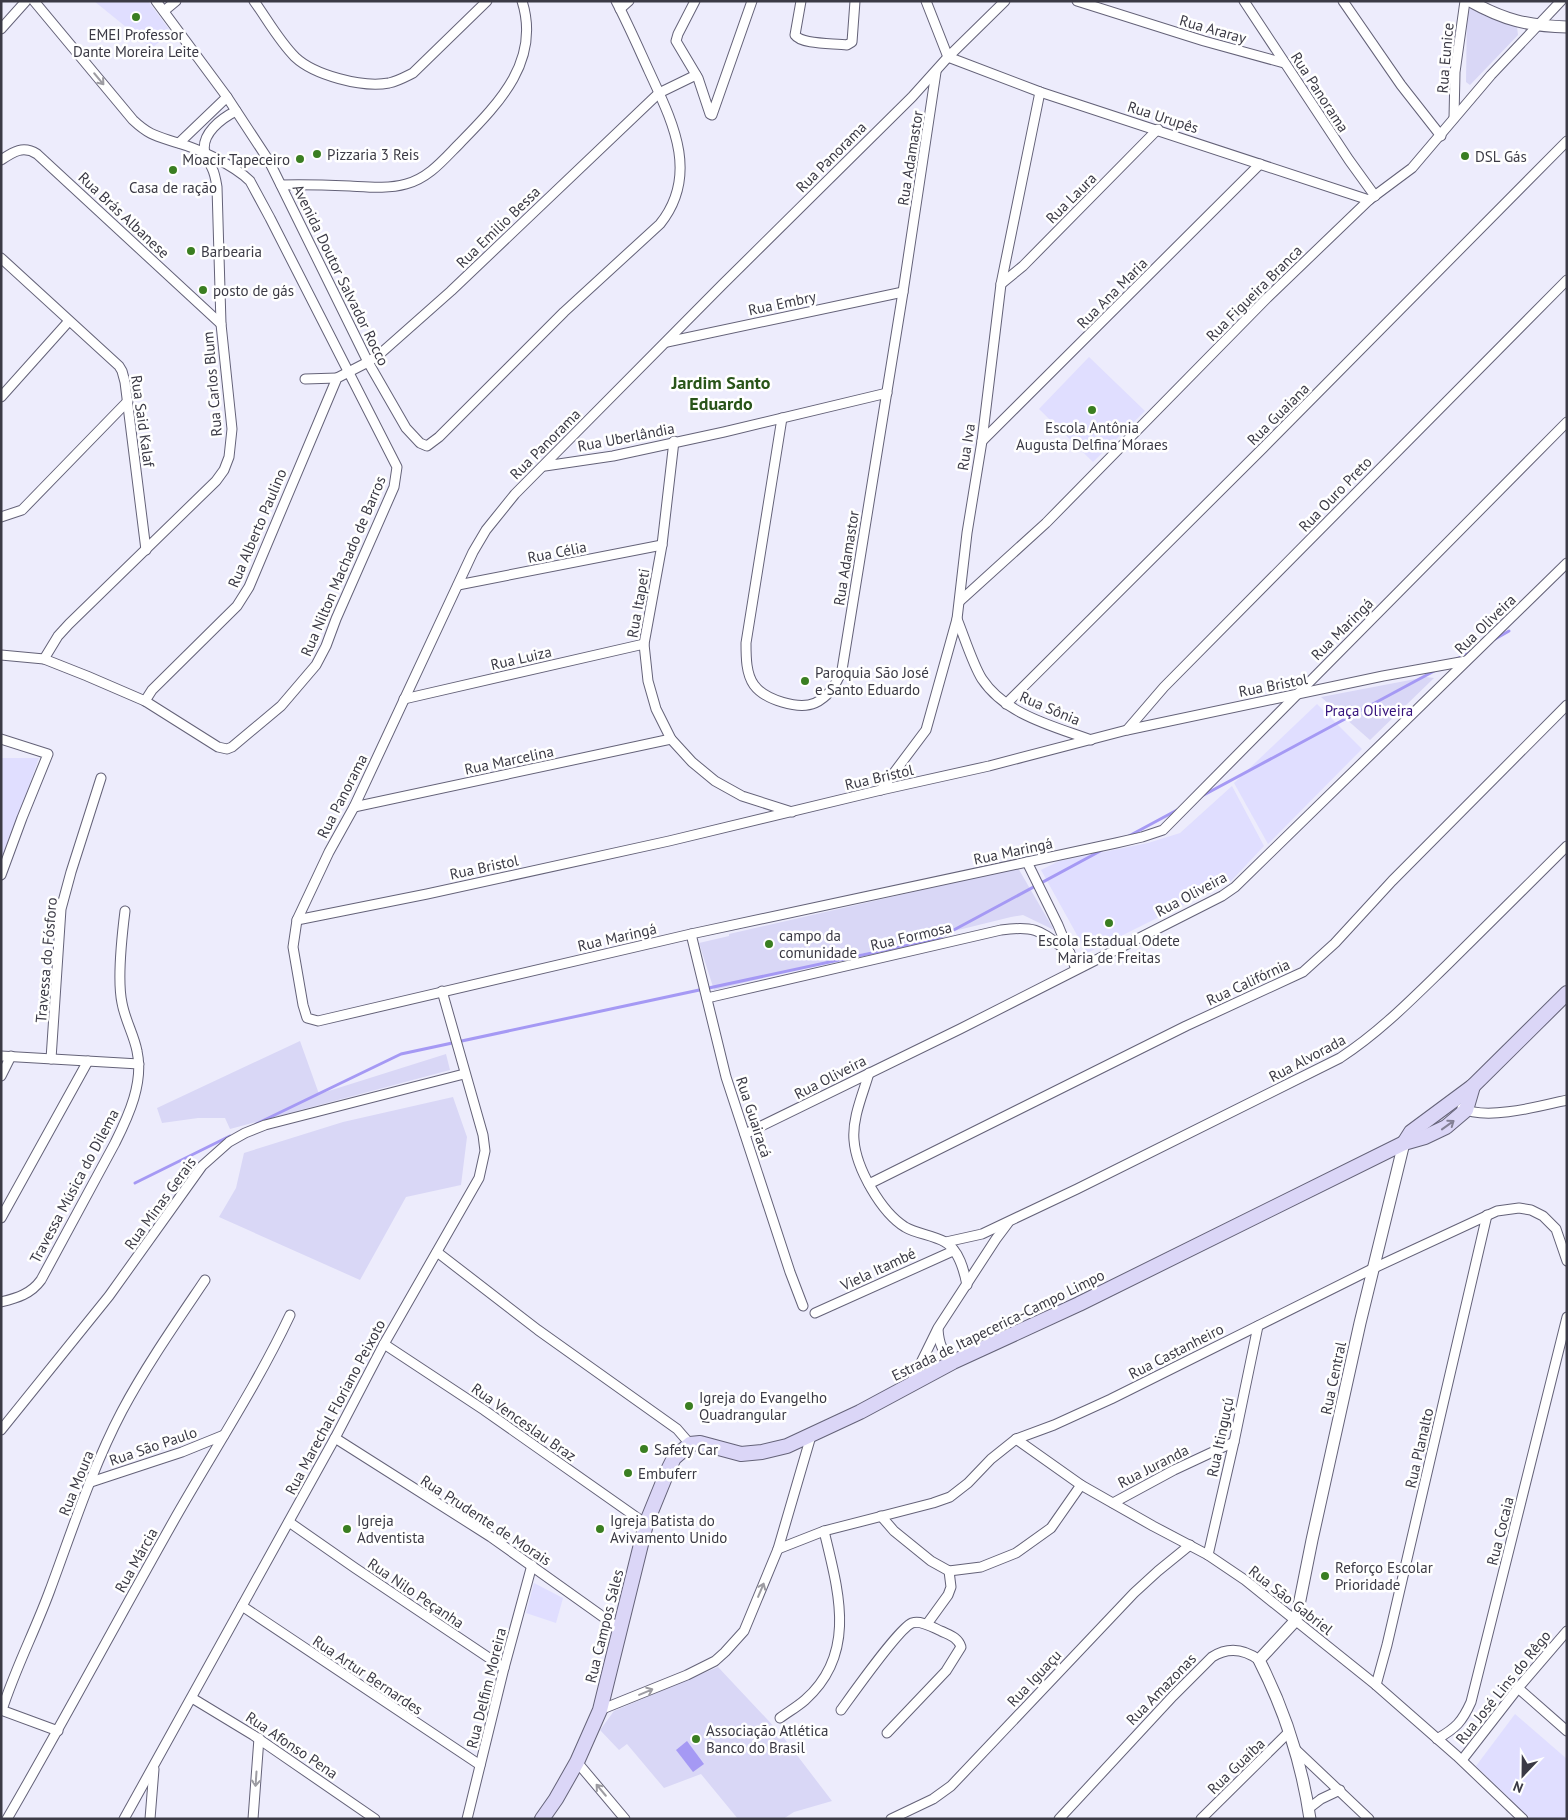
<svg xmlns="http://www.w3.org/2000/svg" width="1568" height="1820" font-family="'PT Sans',sans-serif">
	<rect width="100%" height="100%" fill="#edecfc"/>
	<g fill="#e0deff">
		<path d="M 94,1 L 148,1 L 171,32 L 152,48 Z"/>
		<path d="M 1089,357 L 1145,411 L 1093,462 L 1039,409 Z"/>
		<path d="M 1317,704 L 1362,749 L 1268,844 L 1234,783 Z"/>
		<path d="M 1,758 L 39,758 L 2,862 L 1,861 Z"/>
		<path d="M 1232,786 L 1264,846 L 1231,881 L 1087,953 L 1041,870 L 1059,861 L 1148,843 L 1180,833 Z"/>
		<path d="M 534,1583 L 563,1598 L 556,1623 L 526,1613 Z"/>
		<path d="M 1515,1714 L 1567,1759 L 1567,1819 L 1531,1819 L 1476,1766 Z"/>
	</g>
	<g fill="#d9d7f6">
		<path d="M 1473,8 L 1517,27 L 1518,35 L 1470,85 L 1466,82 L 1467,10 Z"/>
		<path d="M 1426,677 L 1434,678 L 1370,740 L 1321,697 Z"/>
		<path d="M 1018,868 L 1054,930 L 1023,915 L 1011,917 L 714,990 L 699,943 L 729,936 L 729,934 Z"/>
		<path d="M 300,1041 L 319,1094 L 446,1054 L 450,1070 L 230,1129 L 225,1118 L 198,1118 L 162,1123 L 157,1108 Z"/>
		<path d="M 453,1097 L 467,1137 L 461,1185 L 406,1197 L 360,1280 L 219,1217 L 236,1188 L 244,1153 L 343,1122 Z"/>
		<path d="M 718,1667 L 780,1733 L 832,1801 L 794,1812 L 783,1819 L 738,1819 L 701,1774 L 664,1788 L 627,1744 L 619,1750 L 600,1730 L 614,1711 Z"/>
	</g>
	<path fill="#a599f4" d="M 687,1741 L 704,1764 L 693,1772 L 676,1750 Z"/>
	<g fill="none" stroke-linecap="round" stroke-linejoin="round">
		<g stroke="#a599f4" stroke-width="3">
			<path d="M 1495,639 L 1509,631"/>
			<path d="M 1455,660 L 1472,651"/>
			<path d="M 1200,797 L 1436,670"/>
			<path d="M 1127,837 L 1179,809"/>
			<path d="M 256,1124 L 401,1054 L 937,939 L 1104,849"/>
			<path d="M 135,1183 L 230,1136"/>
		</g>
		<g stroke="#646278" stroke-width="11">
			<g id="minor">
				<path d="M 156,1 L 227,97 L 269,161 L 368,362 L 406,428 L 420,443 L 427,446 L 439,437 L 564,312 L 660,224 C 700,174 672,121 649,71 C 638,47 628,24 616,1"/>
				<path d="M 254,1 C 267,19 279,41 295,57 C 314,75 362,88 389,83 C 398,81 405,77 413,73 L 487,1"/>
				<path d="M 695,1 L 678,34 L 676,41 L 698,78 L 710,114 L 712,115 L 752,1"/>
				<path d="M 801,1 L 795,35 C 802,45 834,43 847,45 L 852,42 L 855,1"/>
				<path d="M 926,1 L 948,57 L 1040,92 L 1369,200"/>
				<path d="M 1005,1 L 948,57 L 912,97 L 722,285 L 515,494 L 486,530 L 473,552 L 354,807 L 329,852 L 297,920 L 293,947 L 303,1005 L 307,1018 L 318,1021 L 691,934 L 1116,843 L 1142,837 L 1163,830 L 1567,422"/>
				<path d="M 1077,1 L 1204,41 L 1284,63"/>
				<path d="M 1244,1 L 1349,160 L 1375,196"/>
				<path d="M 1343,1 L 1401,85 L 1441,136"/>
				<path d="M 620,9 L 629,1"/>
				<path d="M 164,11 L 176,1"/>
				<path d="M 1,29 L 26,1"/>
				<path d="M 1454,118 L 1455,72 L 1465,1"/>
				<path d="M 179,143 L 227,97"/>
				<path d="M 1,160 C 13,152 23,145 37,154 L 221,324"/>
				<path d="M 281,185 C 304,184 327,185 350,186 C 369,187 388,189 406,184 C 429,178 444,159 460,143 C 499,103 541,61 522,1"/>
				<path d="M 1,258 L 119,366 L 122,371 L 125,382 L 146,550"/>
				<path d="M 1001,284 L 1023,266 L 1158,129"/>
				<path d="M 667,342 L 903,292"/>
				<path d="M 305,379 L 337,378"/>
				<path d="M 1,397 L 69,321"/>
				<path d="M 782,418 L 746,643 C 746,657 746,674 754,685 C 765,700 799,710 815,703 C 828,697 837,683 842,670 L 903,292 L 936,72"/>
				<path d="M 674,441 L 662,545 L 644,644 L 648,681 L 656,709 L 671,739 L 692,762 L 715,781 L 742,796 L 792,812"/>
				<path d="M 982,441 L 1260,164"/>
				<path d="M 545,466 L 613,456 L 724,432 L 887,393"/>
				<path d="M 1,517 L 22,510 L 128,401"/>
				<path d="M 458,585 L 662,545"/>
				<path d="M 960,601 L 1046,523 L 1267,298 L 1369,200 L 1412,168 L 1491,75 L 1561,1"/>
				<path d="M 957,619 C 964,636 973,665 982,679 C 1006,715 1053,726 1091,740"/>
				<path d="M 1,655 L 44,659 L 87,676 L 145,701 L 218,747 L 227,749 L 232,747 L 281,706 L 316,665 L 326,646 L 336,619 L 394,487 L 397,467 L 270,218 L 250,181 C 234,165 199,149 178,143 C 157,136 150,136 133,120 L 34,1"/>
				<path d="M 44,659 L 58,636 L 69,624 L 216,481 L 224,470 L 229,457 L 232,429 L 221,324 L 217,187 C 216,181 215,174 212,168 C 210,163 206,158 205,153 C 200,134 222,118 236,111"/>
				<path d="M 404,699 L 644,644"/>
				<path d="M 145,701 L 152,690 L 237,606 L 249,587 L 337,378 L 368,362 L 381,353 L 451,291 L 659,93 L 696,75"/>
				<path d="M 1006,704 L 1263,448 L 1567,141"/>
				<path d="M 1127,730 L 1164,687 L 1567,280"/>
				<path d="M 1,739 L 48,754 L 22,818 L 1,875"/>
				<path d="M 881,790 L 926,730 L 957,619 L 967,533 L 982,441 L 1001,284 L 1040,92"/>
				<path d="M 354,807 L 671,739"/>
				<path d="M 1027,862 L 1058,925 L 1076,969"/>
				<path d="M 297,920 L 427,894 L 669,841 L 881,790 L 989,766 L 1127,730 L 1383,676 L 1466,661"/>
				<path d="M 691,934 L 726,1077 L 790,1272 L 803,1306"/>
				<path d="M 707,998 L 1001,930 C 1039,925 1041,932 1070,953"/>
				<path d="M 1,1056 L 139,1064"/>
				<path d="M 51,1059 L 61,909 L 71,872 L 101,778"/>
				<path d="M 869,1073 C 863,1094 852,1118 854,1140 C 856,1168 881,1212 905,1227 C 917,1234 933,1235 945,1242 C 959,1250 964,1270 967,1285"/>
				<path d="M 1,1076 L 11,1056"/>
				<path d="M 1462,1108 C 1485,1121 1541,1106 1567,1100"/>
				<path d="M 745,1134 L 960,1029 L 1222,896 L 1235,887 L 1567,563"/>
				<path d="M 869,1184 L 1186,1026 L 1303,972 L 1335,943 L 1392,881 L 1567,705"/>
				<path d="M 1,1218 L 88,1061"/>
				<path d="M 946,1242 L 982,1234 L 1077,1189 L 1340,1058 C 1380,1032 1413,998 1447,965 C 1487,925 1527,886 1567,846"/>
				<path d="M 437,1252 L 538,1330 L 677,1429 L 690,1444"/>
				<path d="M 1,1302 C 17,1298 31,1294 41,1280 L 115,1143 C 129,1115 144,1082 137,1051 C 134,1035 125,1020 122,1003 C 117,980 122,935 125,911"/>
				<path d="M 815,1313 L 953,1251"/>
				<path d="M 938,1329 C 939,1344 942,1351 953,1362"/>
				<path d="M 384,1344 L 484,1410 L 646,1524"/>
				<path d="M 910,1385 L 938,1328 L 996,1239 L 1008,1223"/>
				<path d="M 1,1430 L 109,1296 L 202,1166 L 229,1142 L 245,1133 L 265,1125 L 464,1074"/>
				<path d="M 335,1438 L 491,1537 L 620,1629"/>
				<path d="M 1016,1439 L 1081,1485 L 1153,1526 L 1208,1555 L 1245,1580 L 1376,1685 L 1457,1756 L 1523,1819"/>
				<path d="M 91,1482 L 182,1452 L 224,1435"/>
				<path d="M 1113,1503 L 1174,1470 L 1234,1442"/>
				<path d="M 881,1516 L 894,1531 L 931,1561 L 949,1571 L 981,1567 L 1016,1553 L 1051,1528 L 1081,1485"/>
				<path d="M 289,1522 L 355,1568 L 504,1668"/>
				<path d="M 778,1549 L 824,1531 L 933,1503 L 950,1497 L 968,1483 L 991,1459 L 1016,1439 L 1054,1425 L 1111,1399 L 1374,1268 L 1497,1211 L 1519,1208 L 1531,1210 L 1543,1216 L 1556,1229 L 1567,1261"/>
				<path d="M 1208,1555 L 1234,1442 L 1258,1326"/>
				<path d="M 242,1606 L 480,1765"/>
				<path d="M 927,1624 L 948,1595 L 951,1587 L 949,1571"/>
				<path d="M 1376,1685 L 1387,1645 L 1487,1215"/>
				<path d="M 1518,1688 L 1567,1731"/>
				<path d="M 192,1698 L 253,1735 L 375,1819"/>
				<path d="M 1,1710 L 58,1731"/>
				<path d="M 2,1710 C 15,1669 35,1631 50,1590 C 72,1531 92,1468 122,1411 C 146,1366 176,1323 205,1280"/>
				<path d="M 600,1710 L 687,1675 L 715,1661 L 725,1652 L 744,1631 L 778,1549 L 811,1436"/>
				<path d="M 841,1710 C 852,1695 899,1628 912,1623 C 921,1620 932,1627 941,1631 C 949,1635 958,1637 961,1647 L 946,1671 L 887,1733"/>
				<path d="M 780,1718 C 788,1712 797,1707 805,1700 C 858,1653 838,1590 824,1531"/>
				<path d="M 1437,1739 C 1456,1728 1462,1722 1471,1702 L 1567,1317"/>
				<path d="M 1294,1748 L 1369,1819"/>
				<path d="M 1462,1760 L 1518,1688 L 1567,1631"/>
				<path d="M 577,1762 L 625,1819"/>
				<path d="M 1308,1809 L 1321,1799 L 1340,1790"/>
				<path d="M 7,1819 C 64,1721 117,1621 173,1522 C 212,1453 256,1387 290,1315"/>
				<path d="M 124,1819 L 335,1438 L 384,1344 L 479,1178 L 485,1151 L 483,1135 L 442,991"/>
				<path d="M 150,1819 L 154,1769"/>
				<path d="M 253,1819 L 259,1738"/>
				<path d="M 467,1819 L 504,1668 L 532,1565"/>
				<path d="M 891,1819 L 933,1799 L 951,1786 L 1134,1593 L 1158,1571 L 1190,1545"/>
				<path d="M 1059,1819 L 1173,1696 L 1212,1657 C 1228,1647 1244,1649 1259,1660"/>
				<path d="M 1201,1819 L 1289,1732"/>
			</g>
		</g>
		<g stroke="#646278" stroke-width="13">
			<g id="tertiary">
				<path d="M 1470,1 C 1504,20 1528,26 1567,27"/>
				<path d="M 1310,1819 C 1302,1764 1284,1709 1259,1660 L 1296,1620 L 1312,1540 L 1360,1323 L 1404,1143"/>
			</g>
		</g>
		<g stroke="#646278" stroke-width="16">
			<g id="secondary">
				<path d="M 1404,1143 L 1411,1132 L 1473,1086 L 1567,993"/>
				<path d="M 542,1819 L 556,1799 L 577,1762 L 600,1710 L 646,1524 L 668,1470 L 674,1458 L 690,1444 L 700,1443 L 741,1454 L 762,1452 L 787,1446 L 860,1412 L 953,1362 L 1079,1304 L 1404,1143 L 1425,1137 L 1446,1127 L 1466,1110 L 1473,1086"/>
			</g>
		</g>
		<use href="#minor" stroke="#fff" stroke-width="9"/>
		<use href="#tertiary" stroke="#fff" stroke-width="11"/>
		<use href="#secondary" stroke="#dbd6f7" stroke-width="14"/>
	</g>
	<defs><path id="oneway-shaft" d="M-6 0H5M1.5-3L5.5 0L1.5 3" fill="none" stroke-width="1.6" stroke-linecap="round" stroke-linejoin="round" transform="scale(1.25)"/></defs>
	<g stroke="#9d9ca2">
		<use href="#oneway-shaft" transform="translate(99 79) rotate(50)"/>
		<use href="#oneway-shaft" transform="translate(761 1590) rotate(-67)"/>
		<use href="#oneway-shaft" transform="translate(646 1692) rotate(-23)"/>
		<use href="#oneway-shaft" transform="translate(256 1779) rotate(94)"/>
		<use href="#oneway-shaft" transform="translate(601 1790) rotate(-130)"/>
	</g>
	<use stroke="#838095" href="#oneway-shaft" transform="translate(1448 1125) rotate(-36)"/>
	<g fill="#3a7e21" stroke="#fff" stroke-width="2">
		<circle cx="136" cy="17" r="5"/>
		<circle cx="317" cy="154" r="5"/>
		<circle cx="1465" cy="156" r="5"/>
		<circle cx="300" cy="159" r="5"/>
		<circle cx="173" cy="170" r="5"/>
		<circle cx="191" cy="251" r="5"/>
		<circle cx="203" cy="290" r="5"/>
		<circle cx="1092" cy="410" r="5"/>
		<circle cx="805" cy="681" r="5"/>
		<circle cx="1109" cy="923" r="5"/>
		<circle cx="769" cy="944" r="5"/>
		<circle cx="689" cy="1406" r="5"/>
		<circle cx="644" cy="1449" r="5"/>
		<circle cx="628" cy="1473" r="5"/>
		<circle cx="347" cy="1529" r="5"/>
		<circle cx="600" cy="1529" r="5"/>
		<circle cx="1325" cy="1576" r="5"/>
		<circle cx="696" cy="1739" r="5"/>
	</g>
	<g text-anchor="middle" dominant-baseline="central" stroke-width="5" stroke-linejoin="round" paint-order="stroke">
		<g font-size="15" fill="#3b3a45" stroke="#fff">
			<text transform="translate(1213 29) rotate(16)">Rua Araray</text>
			<text transform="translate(1445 58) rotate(-85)">Rua Eunice</text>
			<text transform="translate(1320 92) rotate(57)">Rua Panorama</text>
			<text transform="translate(1163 117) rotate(18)">Rua Urupês</text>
			<text transform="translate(831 157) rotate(-45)">Rua Panorama</text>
			<text transform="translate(910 158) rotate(-81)">Rua Adamastor</text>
			<text transform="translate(1071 198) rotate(-45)">Rua Laura</text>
			<text transform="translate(124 215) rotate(43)">Rua Brás Albanese</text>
			<text transform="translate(498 227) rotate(-44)">Rua Emilio Bessa</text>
			<text transform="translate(341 275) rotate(64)">Avenida Doutor Salvador Rocco</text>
			<text transform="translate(1112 293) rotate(-45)">Rua Ana Maria</text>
			<text transform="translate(1254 293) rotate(-45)">Rua Figueira Branca</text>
			<text transform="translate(782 303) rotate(-12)">Rua Embry</text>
			<text transform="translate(212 384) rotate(-95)">Rua Carlos Blum</text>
			<text transform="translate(1278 414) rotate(-45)">Rua Guaiana</text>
			<text transform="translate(143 421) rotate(82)">Rua Said Kalaf</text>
			<text transform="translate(626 437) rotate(-11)">Rua Uberlândia</text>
			<text transform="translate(545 444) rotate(-45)">Rua Panorama</text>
			<text transform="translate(966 447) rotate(-81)">Rua Iva</text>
			<text transform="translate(1335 494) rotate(-46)">Rua Ouro Preto</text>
			<text transform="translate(257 528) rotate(-67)">Rua Alberto Paulino</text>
			<text transform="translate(557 552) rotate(-11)">Rua Célia</text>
			<text transform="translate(846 558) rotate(-81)">Rua Adamastor</text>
			<text transform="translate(343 566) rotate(-67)">Rua Nilton Machado de Barros</text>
			<text transform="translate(638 603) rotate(-80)">Rua Itapeti</text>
			<text transform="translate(1485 624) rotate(-44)">Rua Oliveira</text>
			<text transform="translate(1342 629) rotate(-45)">Rua Maringá</text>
			<text transform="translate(521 658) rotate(-13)">Rua Luiza</text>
			<text transform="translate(1273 685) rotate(-11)">Rua Bristol</text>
			<text transform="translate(1050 708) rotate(23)">Rua Sônia</text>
			<text transform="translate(509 760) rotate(-12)">Rua Marcelina</text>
			<text transform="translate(879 777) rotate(-13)">Rua Bristol</text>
			<text transform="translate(342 796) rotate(-63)">Rua Panorama</text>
			<text transform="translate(1013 851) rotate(-12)">Rua Maringá</text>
			<text transform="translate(484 867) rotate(-12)">Rua Bristol</text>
			<text transform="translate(1191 894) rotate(-28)">Rua Oliveira</text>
			<text transform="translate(911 936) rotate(-13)">Rua Formosa</text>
			<text transform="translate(617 937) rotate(-13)">Rua Maringá</text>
			<text transform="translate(46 960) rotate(-85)">Travessa do Fósforo</text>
			<text transform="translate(1248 982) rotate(-25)">Rua Califórnia</text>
			<text transform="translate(1307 1058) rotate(-28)">Rua Alvorada</text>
			<text transform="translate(830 1077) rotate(-27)">Rua Oliveira</text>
			<text transform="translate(754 1117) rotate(72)">Rua Guairacá</text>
			<text transform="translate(74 1186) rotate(-62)">Travessa Música do Dilema</text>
			<text transform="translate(160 1203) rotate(-54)">Rua Minas Gerais</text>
			<text transform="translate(878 1269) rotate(-25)">Viela Itambé</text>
			<text transform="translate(998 1325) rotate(-26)">Estrada de Itapecerica-Campo Limpo</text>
			<text transform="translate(1176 1351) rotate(-27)">Rua Castanheiro</text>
			<text transform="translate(1333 1378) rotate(-78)">Rua Central</text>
			<text transform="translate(335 1407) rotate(-62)">Rua Marechal Floriano Peixoto</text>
			<text transform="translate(524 1422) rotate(35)">Rua Venceslau Braz</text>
			<text transform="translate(1220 1437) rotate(-78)">Rua Itinguçú</text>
			<text transform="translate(153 1446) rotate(-19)">Rua São Paulo</text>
			<text transform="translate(1419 1448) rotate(-77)">Rua Planalto</text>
			<text transform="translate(1153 1466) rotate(-27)">Rua Juranda</text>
			<text transform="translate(76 1483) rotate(-68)">Rua Moura</text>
			<text transform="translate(486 1520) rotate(33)">Rua Prudente de Morais</text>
			<text transform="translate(1500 1531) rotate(-76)">Rua Cocaia</text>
			<text transform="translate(136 1560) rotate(-61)">Rua Márcia</text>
			<text transform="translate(416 1593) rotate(34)">Rua Nilo Peçanha</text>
			<text transform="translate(1291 1600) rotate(38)">Rua São Gabriel</text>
			<text transform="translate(604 1626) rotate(-76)">Rua Campos Sáles</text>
			<text transform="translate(368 1675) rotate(34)">Rua Artur Bernardes</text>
			<text transform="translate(1034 1678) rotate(-47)">Rua Iguaçu</text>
			<text transform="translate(1503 1687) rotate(-51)">Rua José Lins do Rêgo</text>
			<text transform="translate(486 1688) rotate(-76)">Rua Delfim Moreira</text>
			<text transform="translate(1161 1689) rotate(-46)">Rua Amazonas</text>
			<text transform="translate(292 1745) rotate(34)">Rua Afonso Pena</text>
			<text transform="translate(1236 1766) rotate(-44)">Rua Guaíba</text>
		</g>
		<g font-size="15" fill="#3b3a45" stroke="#fff" text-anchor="start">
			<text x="136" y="34" text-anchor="middle">EMEI Professor<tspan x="136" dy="17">Dante Moreira Leite</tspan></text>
			<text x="327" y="154">Pizzaria 3 Reis</text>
			<text x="1475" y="156">DSL Gás</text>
			<text x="290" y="159" text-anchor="end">Moacir Tapeceiro</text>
			<text x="173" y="187" text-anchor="middle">Casa de ração</text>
			<text x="201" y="251">Barbearia</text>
			<text x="213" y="290">posto de gás</text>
			<text x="1092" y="427" text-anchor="middle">Escola Antônia<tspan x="1092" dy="17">Augusta Delfina Moraes</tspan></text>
			<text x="815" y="672">Paroquia São José<tspan x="815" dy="17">e Santo Eduardo</tspan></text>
			<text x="779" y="935">campo da<tspan x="779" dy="17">comunidade</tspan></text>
			<text x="1109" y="940" text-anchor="middle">Escola Estadual Odete<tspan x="1109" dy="17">Maria de Freitas</tspan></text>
			<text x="699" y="1397">Igreja do Evangelho<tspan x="699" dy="17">Quadrangular</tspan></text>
			<text x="654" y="1449">Safety Car</text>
			<text x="638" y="1473">Embuferr</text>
			<text x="357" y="1520">Igreja<tspan x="357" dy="17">Adventista</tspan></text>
			<text x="610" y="1520">Igreja Batista do<tspan x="610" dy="17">Avivamento Unido</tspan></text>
			<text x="1335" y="1567">Reforço Escolar<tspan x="1335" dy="17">Prioridade</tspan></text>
			<text x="706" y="1730">Associação Atlética<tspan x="706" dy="17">Banco do Brasil</tspan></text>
		</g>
		<g font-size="15" fill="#35127c" stroke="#fff">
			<text x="1369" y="710">Praça Oliveira</text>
		</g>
		<g font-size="18" font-weight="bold" fill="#285419" stroke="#fff">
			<text x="721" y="382">Jardim Santo<tspan x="721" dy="21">Eduardo</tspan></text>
		</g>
	</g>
	<rect width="1568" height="1820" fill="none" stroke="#3b3a45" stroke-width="5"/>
	<g transform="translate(1523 1775) rotate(202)" stroke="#ffffff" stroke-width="4" paint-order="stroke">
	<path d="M0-4L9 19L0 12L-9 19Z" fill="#3b3a45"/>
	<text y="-8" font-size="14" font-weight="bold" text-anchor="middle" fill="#3b3a45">N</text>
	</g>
</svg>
